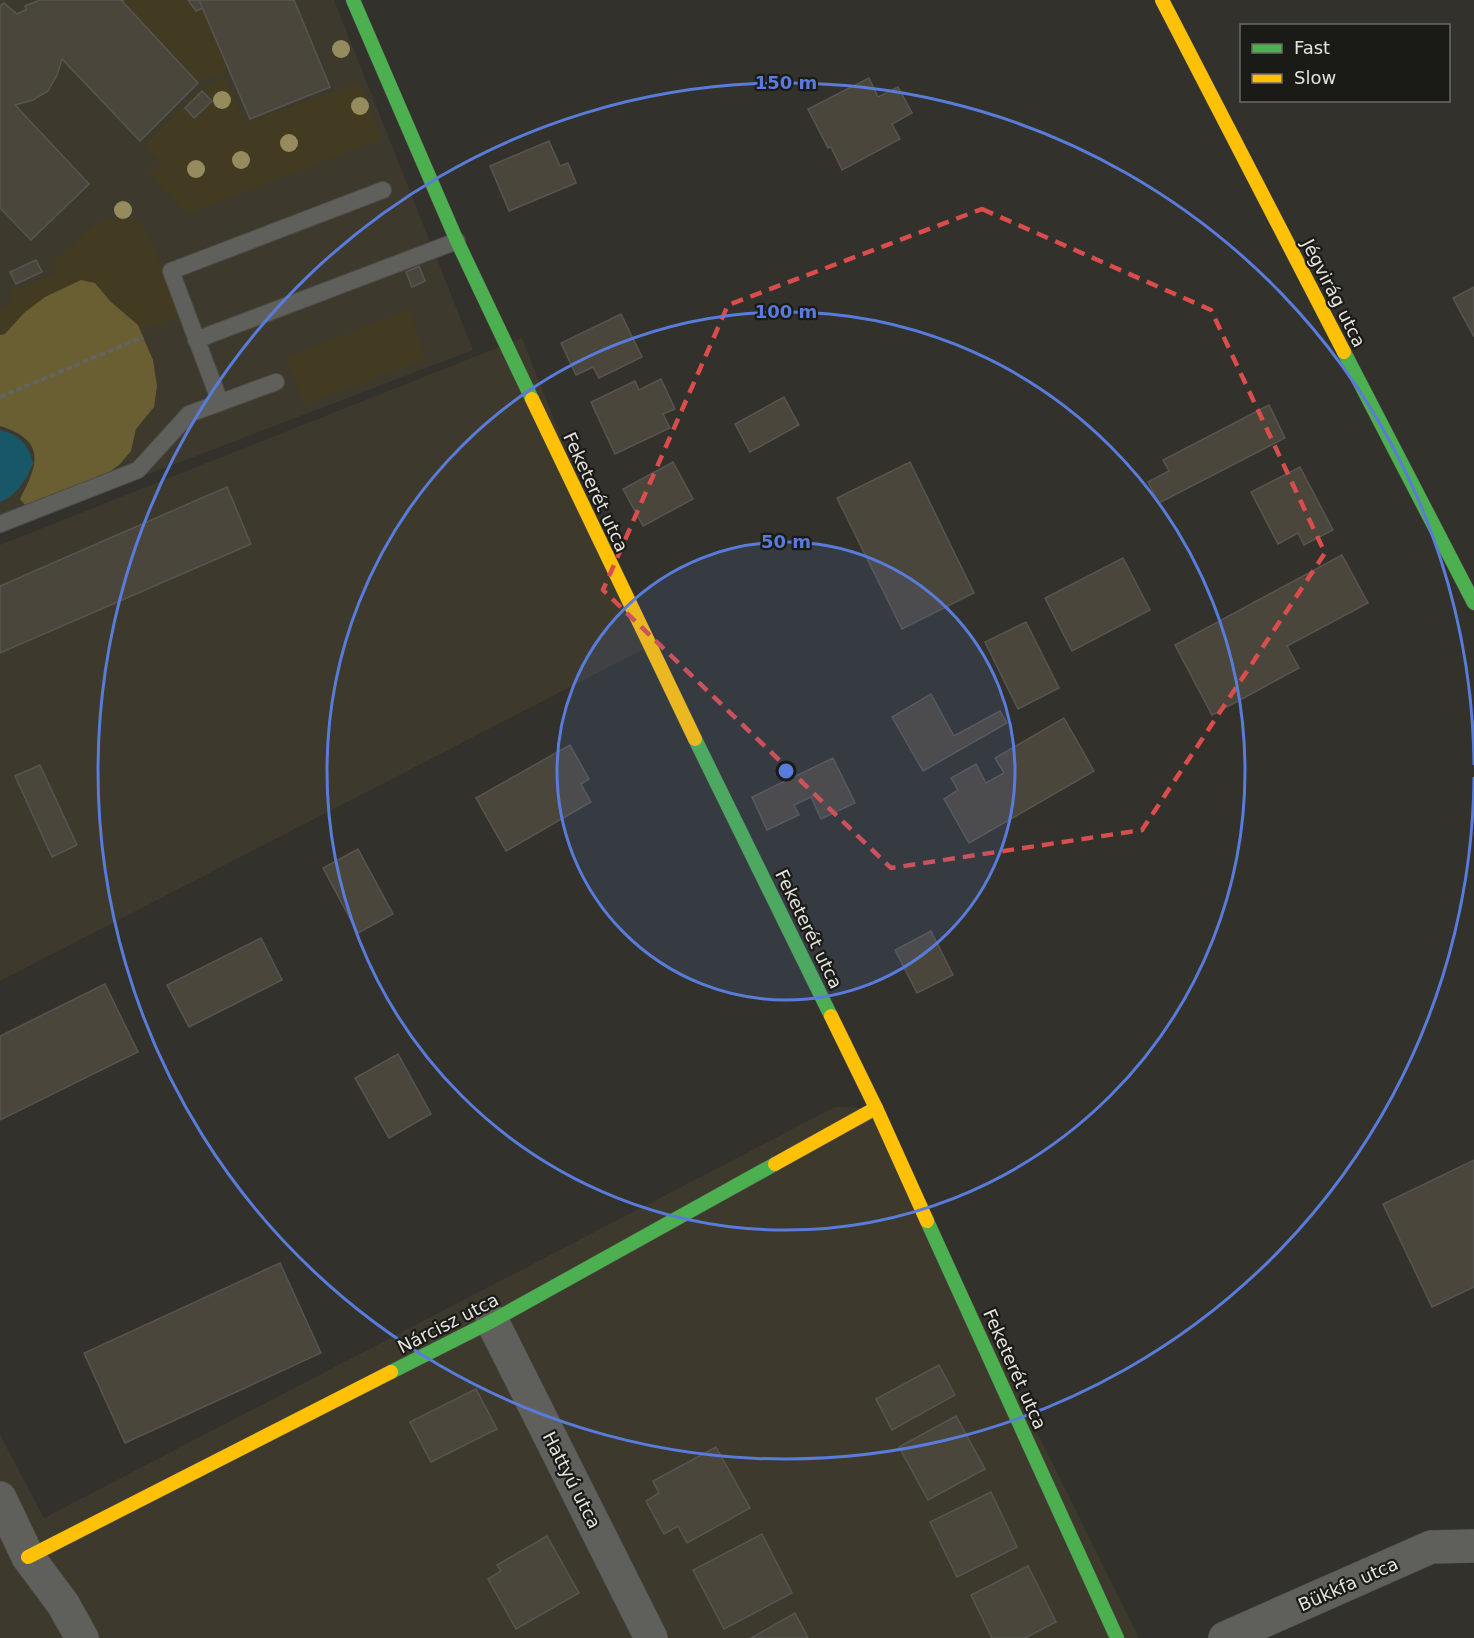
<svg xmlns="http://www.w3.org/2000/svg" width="1474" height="1638" font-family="'DejaVu Sans',sans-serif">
	<rect width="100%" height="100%" fill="#32312c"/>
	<g fill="#3d3a2d">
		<path d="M 0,0 L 334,0 L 473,350 L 0,531 Z"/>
		<path d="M 522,338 L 644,649 L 0,981 L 0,545 Z"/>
		<path d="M 835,1107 L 876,1108 L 1139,1638 L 0,1638 L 0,1435 L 44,1518 Z"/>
	</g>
	<g fill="#423b22">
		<path d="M 124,0 L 188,0 L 196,11 L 203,8 L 229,70 L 198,83 L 122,1 Z"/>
		<path d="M 224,76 L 246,123 L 359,82 L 381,139 L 188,214 L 148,174 L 160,162 L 144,145 L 203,87 Z"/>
		<path d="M 119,217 L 135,219 L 147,231 L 181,316 C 171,319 159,326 149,327 C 131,328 106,296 95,283 L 24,313 L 5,334 L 0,335 L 0,309 L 11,303 L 10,291 L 57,272 L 52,263 L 97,223 Z"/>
		<path d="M 409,309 L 426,359 L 304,404 L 286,358 Z"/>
	</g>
	<path fill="#695f33" d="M 81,280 L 95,283 L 111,302 L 138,325 L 153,360 L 157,386 L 154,407 L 136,429 L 131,451 L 120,464 L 98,481 L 62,495 L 25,505 L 20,499 C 39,464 46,440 0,426 L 0,335 L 5,334 L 24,313 L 45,297 Z"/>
	<path fill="#185767" d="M 0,430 C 20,435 28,444 33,463 C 26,480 18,494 0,502 Z"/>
	<g fill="#4b463b" stroke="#575552" stroke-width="1.5">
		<path d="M 40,0 L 124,0 L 122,1 L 198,83 L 140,141 L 62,59 L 57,75 L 48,91 L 33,100 L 15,105 L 89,184 L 31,240 L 0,208 L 0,6 L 4,3 L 17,14 L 26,10 L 25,6 Z"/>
		<path d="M 188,0 L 199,0 L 203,8 L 196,11 Z"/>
		<path d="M 199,0 L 294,0 L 330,87 L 250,119 Z"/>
		<path d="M 869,78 L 878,97 L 898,87 L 912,113 L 892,124 L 900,139 L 842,170 L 831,147 L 828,148 L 808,109 Z"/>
		<path d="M 202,91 L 212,101 L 194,118 L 185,108 Z"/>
		<path d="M 549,141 L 560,166 L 568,163 L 576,183 L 509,211 L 490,166 Z"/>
		<path d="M 36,260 L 42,272 L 16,284 L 10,272 Z"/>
		<path d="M 419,266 L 425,281 L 412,287 L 406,272 Z"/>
		<path d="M 1474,287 L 1474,337 L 1453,298 Z"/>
		<path d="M 621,314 L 642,357 L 599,378 L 593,367 L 576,375 L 561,343 Z"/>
		<path d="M 661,379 L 675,409 L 663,414 L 670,428 L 615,454 L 591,402 L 635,381 L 639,390 Z"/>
		<path d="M 784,397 L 799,425 L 750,452 L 735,424 Z"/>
		<path d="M 1269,405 L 1285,438 L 1159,503 L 1148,482 L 1169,471 L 1163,460 Z"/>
		<path d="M 673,462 L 693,499 L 643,526 L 623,489 Z"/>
		<path d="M 910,462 L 974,593 L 902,629 L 837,498 Z"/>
		<path d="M 1300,467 L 1333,530 L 1304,545 L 1298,533 L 1278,544 L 1251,492 Z"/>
		<path d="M 227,487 L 251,544 L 0,653 L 0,586 Z"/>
		<path d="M 1342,555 L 1368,603 L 1287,646 L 1299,668 L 1212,715 L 1175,645 Z"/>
		<path d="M 1123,558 L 1150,610 L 1072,651 L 1045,598 Z"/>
		<path d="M 1026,622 L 1059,688 L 1018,709 L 985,642 Z"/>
		<path d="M 931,694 L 954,736 L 1000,711 L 1007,723 L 923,771 L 892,717 Z"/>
		<path d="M 1064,718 L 1094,771 L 969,843 L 944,799 L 958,790 L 951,778 L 976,764 L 986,783 L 1004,773 L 995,758 Z"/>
		<path d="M 570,745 L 589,779 L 581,784 L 591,802 L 506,851 L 476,798 Z"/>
		<path d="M 833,758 L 855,803 L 821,819 L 811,797 L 794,805 L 799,815 L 767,830 L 752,797 Z"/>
		<path d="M 40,765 L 77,845 L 52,857 L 15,776 Z"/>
		<path d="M 358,849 L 393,914 L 358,933 L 323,868 Z"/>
		<path d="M 931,931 L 953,975 L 917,993 L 895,950 Z"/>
		<path d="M 261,938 L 282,980 L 189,1027 L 167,985 Z"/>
		<path d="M 105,984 L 138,1052 L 0,1120 L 0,1036 Z"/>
		<path d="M 398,1054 L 431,1114 L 389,1138 L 355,1078 Z"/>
		<path d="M 1474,1160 L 1474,1287 L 1432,1307 L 1383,1204 Z"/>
		<path d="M 280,1263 L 321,1353 L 125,1443 L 84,1353 Z"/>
		<path d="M 939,1365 L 955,1395 L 892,1430 L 876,1399 Z"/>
		<path d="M 476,1389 L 497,1429 L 431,1462 L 410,1422 Z"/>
		<path d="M 956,1416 L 985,1469 L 928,1500 L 899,1447 Z"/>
		<path d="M 716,1447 L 750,1508 L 687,1543 L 678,1526 L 664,1534 L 646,1501 L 659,1493 L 653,1481 Z"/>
		<path d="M 991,1492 L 1017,1547 L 957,1577 L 930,1522 Z"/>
		<path d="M 762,1534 L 792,1593 L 724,1629 L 693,1570 Z"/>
		<path d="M 547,1536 L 579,1593 L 516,1629 L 488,1579 L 501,1571 L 497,1565 Z"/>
		<path d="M 1028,1566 L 1056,1622 L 1025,1638 L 992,1638 L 971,1595 Z"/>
		<path d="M 795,1613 L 808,1638 L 751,1638 Z"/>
	</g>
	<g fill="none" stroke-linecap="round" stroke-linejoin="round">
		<g stroke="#4e4d49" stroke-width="18">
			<g id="lane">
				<path d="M 196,340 L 457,241"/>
				<path d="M 220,402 L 171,271 L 383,190"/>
				<path d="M 0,524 L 138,470 L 189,414 L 276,382"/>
			</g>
		</g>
		<g stroke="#4e4d49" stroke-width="34">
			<g id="street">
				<path d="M 492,1321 L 651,1638"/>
				<path d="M 0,1498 L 28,1557 L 63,1604 L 82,1638"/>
				<path d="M 1225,1638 L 1431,1547 L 1474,1546"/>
			</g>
		</g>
		<g stroke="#4e4d49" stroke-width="15">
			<g id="fast">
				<path d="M 353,0 L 457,241 L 532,399"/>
				<path d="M 1344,352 L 1474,603"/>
				<path d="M 695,739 L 831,1016"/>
				<path d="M 927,1221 L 1117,1638"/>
				<path d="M 391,1372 L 492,1321 L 775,1164"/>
			</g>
		</g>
		<g stroke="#4e4d49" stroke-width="15">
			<g id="slow">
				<path d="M 1162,0 L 1344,352"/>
				<path d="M 532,399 L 695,739"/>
				<path d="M 831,1016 L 876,1108 L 927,1221"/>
				<path d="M 775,1164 L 876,1108"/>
				<path d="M 28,1557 L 391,1372"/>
			</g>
		</g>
		<path stroke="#63635f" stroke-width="4" stroke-dasharray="6 3" stroke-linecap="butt" d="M 0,397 L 143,337"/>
		<use href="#lane" stroke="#5f5f5c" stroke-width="16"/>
		<use href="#street" stroke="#5f5f5c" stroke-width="33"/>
		<use href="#fast" stroke="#4caf50" stroke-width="14"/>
		<use href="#slow" stroke="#ffc107" stroke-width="14"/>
	</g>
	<g fill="#968b5d">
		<circle cx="341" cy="49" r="9"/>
		<circle cx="222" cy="100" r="9"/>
		<circle cx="360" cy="106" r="9"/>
		<circle cx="289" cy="143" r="9"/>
		<circle cx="241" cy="160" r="9"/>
		<circle cx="196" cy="169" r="9"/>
		<circle cx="123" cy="210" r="9"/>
	</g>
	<path fill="none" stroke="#d94d4c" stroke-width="4.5" stroke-dasharray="12 8" stroke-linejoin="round" d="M 982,209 L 1211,310 L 1325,553 L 1142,830 L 891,868 L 603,590 L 728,305 Z"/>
	<circle cx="786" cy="771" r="229" fill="#597bda" fill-opacity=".12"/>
	<g fill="none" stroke="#597bda" stroke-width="3">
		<circle cx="786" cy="771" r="229"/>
		<circle cx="786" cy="771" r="459"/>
		<path d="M1474 777A688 688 0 1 1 1474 765"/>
	</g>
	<g text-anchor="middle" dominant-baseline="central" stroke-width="4.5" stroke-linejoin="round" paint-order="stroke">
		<g font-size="18" fill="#e4e3de" stroke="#1a1a16">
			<text transform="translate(1334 293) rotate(63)">Jégvirág utca</text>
			<text transform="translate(596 492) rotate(65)">Feketerét utca</text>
			<text transform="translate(809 929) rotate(64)">Feketerét utca</text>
			<text transform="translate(448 1323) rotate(-27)">Nárcisz utca</text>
			<text transform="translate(1015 1369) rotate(66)">Feketerét utca</text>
			<text transform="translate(572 1480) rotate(63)">Hattyú utca</text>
			<text transform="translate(1348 1584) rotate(-24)">Bükkfa utca</text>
		</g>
	</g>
	<circle cx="786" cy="771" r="9" fill="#597bda" stroke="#1a1a16" stroke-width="3"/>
	<g font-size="18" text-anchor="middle" font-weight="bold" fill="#597bda" stroke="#1a1a16" stroke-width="4.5" stroke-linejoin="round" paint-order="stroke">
		<text x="786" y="89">150 m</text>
		<text x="786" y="318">100 m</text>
		<text x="786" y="548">50 m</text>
	</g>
	<rect x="1240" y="24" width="210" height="78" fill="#1a1a16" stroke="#6b6a66" stroke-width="1.5"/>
	<rect x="1252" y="44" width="30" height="9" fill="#4caf50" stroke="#6b6a66" stroke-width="1.5"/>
	<text x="1294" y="54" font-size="18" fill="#e4e3de">Fast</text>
	<rect x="1252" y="74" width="30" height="9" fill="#ffc107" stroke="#6b6a66" stroke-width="1.5"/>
	<text x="1294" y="84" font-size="18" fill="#e4e3de">Slow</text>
</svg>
